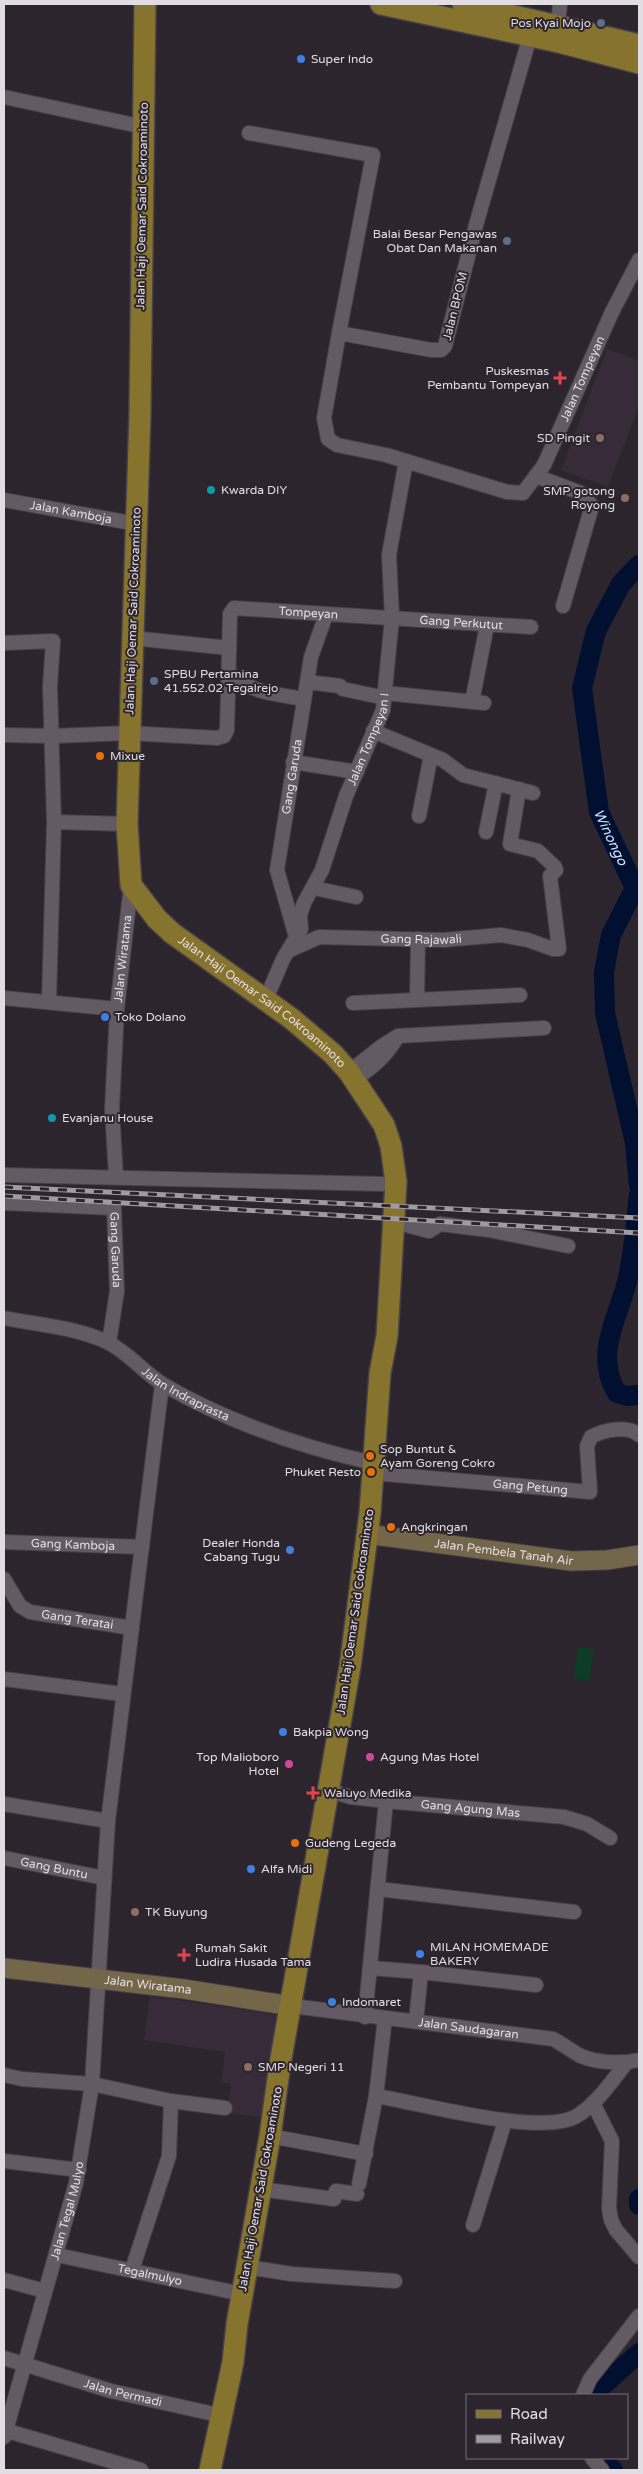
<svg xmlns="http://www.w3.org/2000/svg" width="643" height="2474" font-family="'Varela Round',sans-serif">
	<rect width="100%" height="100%" fill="#2d252e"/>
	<g fill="#372b39">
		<path d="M 607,349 L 639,361 L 639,406 L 608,487 L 561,470 Z"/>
		<path d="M 150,1996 L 280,2015 L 264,2118 L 227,2113 L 231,2084 L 221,2082 L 225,2052 L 144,2040 Z"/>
	</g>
	<path fill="#0d3d2a" d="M 578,1647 L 594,1649 L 589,1681 L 574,1678 Z"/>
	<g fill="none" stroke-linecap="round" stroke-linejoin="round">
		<g stroke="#010f30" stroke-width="20">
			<path id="s1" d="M 639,565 L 621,584 L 596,631 L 582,688 L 599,812 L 635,888 L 611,935 L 604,972 L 605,1013 L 635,1143 L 639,1185"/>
			<path d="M 639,1194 C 636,1223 634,1253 627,1282 C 617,1320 594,1355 617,1393 L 627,1396 L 639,1395"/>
			<path d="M 639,2199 L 639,2205"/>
			<path d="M 592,2395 L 639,2353"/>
			<path d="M 602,2458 L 613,2470"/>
		</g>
		<g stroke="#464047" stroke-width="16">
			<g id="street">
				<path d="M 558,24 L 560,4"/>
				<path id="s2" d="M 530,36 L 476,225 L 445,346 L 441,350 L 431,350 L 339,333 L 324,418 L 328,439 L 337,445 L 386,455 L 507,492 L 523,493 L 544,465 L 612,312 L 639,260"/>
				<path d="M 4,97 L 144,127"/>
				<path d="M 249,133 L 373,155 L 339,333"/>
				<path d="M 536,476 L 581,493 L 592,506 L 563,606"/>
				<path id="s3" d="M 4,500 L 137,524"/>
				<path d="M 132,638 L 229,648"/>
				<path d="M 4,643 L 53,641 L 50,687 L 54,822 L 49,1001"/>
				<path d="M 229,674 C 256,694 271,693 304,699"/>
				<path d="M 307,682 L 340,686 L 343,689 L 385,698"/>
				<path d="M 385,693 L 484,703"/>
				<path d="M 472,702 L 487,625"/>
				<path d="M 373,731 L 443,760 L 463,775 L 533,793"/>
				<path id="s4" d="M 4,735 L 53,736 L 128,733 L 217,738 L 224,736 L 227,730 L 230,614 L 234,608 L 531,627"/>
				<path d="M 293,762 L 357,772"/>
				<path d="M 419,816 L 431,755"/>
				<path d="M 54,822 L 127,824"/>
				<path d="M 486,832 L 496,783"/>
				<path d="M 314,888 L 356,897"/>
				<path id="s5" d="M 295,933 L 277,870 L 311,657 L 326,615"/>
				<path id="s6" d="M 290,950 L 319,937 L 443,940 L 501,935 L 528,940 L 553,949 L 559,949 L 550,876 L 556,870 L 555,867 L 538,851 L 510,844 L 519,789"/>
				<path id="s7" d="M 4,998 L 117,1009 L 131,885"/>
				<path id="s8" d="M 266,999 L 283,959 L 301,929 L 300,915 L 304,903 L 322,870 L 346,796 L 383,710 L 392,618 L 389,555 L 406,461"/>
				<path d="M 417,1000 L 418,939"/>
				<path d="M 353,1003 L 520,995"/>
				<path d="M 349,1072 L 382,1046 L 398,1036 L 544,1028"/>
				<path d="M 354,1080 C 372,1068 385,1057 396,1039"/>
				<path d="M 4,1175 L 383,1184"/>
				<path d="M 116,1177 L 112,1109 L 117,1009"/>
				<path id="s9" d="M 4,1203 L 114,1208 L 117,1291 L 109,1343"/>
				<path d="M 395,1222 L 429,1231 L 440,1224 L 489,1230 L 568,1246"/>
				<path id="s10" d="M 4,1318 C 38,1325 75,1327 107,1342 C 128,1352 144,1373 164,1385 C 228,1422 301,1447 373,1463"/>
				<path id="s11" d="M 373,1473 L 590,1492 L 587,1446 L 591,1437 C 603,1430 628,1425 639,1435"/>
				<path id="s12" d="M 4,1542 L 142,1547"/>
				<path id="s13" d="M 4,1579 L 20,1606 L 30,1612 L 132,1628"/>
				<path d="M 4,1679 L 122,1694"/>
				<path id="s14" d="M 327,1790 L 351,1797 L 386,1801 L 564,1817 L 587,1824 L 610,1838"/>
				<path d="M 4,1804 L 108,1821"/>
				<path id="s15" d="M 4,1858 L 104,1878"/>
				<path d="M 378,1889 L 574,1912"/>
				<path d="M 370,1968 L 421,1972"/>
				<path id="s16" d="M 292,2006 L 553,2039 C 563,2044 571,2051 581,2056 C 598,2063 621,2064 639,2060"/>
				<path d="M 365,2017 L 386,1801"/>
				<path d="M 416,2021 L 421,1972 L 536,1985"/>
				<path d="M 4,2075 L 22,2079 L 92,2084 L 171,2101 L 225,2108"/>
				<path d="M 376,2096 C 420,2103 537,2136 575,2117 C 596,2105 612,2081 627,2062"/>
				<path d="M 593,2103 L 612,2141 L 609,2208 L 611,2220 L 616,2230 L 639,2257"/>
				<path d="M 270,2136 L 366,2154"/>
				<path d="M 4,2161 L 79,2170"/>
				<path d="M 359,2184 L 376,2096 L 385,2018"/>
				<path d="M 260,2189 L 334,2199 L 336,2191 L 357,2194"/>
				<path d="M 473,2225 L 505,2121"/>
				<path id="s17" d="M 57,2255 L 242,2294"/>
				<path d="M 247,2267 L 292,2274 L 395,2281"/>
				<path d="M 132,2270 L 169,2156 L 171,2101"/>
				<path d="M 4,2280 L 45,2291"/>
				<path id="s18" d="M 4,2358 L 111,2391 L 223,2416"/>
				<path d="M 583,2395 L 590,2379 L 639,2316"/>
				<path d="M 4,2430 L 141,2470"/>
				<path id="s19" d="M 4,2437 L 76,2183 L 92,2084 L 108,1821 L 162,1384"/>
				<path d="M 592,2458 L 602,2470"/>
			</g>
		</g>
		<g stroke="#464047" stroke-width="21">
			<g id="secondary">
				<path id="s20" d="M 367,1534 L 571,1561 L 607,1560 L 639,1555"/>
				<path id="s21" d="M 4,1968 L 184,1989 L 292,2006"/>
			</g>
		</g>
		<g stroke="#464047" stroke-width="24">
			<g id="primary">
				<path id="s22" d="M 145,4 L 140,413 L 127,824 L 131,885 L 157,919 L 172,933 L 292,1019 L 333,1054 L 349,1072 L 384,1125 L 391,1146 L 396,1182 L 387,1336 L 380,1373 L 370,1513 L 350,1667 L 280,2064 L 270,2136 L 237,2324 L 233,2362 L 210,2470"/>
				<path d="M 381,4 L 559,42 L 639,63"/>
				<path d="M 463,4 L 639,45"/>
			</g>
		</g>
		<use href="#street" stroke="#635a64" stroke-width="14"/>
		<use href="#secondary" stroke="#746649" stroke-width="19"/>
		<use href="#primary" stroke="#86732d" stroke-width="21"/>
		<g stroke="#a09aa1" stroke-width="5">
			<g id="rail">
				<path d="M 4,1187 L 639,1218"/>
				<path d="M 4,1196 L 639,1233"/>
			</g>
		</g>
		<use href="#rail" stroke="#2d252e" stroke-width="3" stroke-dasharray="9" stroke-linecap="butt"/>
	</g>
	<g fill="#5c6f8a" stroke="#2d252e" stroke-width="2">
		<circle cx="601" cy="23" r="5"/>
		<circle cx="507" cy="241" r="5"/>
		<circle cx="154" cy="681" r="5"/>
	</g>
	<g fill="#3f7fe0" stroke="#2d252e" stroke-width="2">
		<circle cx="301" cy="59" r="5"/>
		<circle cx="105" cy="1017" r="5"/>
		<circle cx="290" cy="1550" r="5"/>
		<circle cx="283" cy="1732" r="5"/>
		<circle cx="251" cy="1869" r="5"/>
		<circle cx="420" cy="1954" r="5"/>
		<circle cx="332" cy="2002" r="5"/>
	</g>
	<g fill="#e0444e" stroke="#2d252e" stroke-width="2">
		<path d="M557.5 370.5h5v5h5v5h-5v5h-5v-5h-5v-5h5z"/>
		<path d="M310.5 1785.5h5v5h5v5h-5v5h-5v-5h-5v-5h5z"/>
		<path d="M181.5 1947.5h5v5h5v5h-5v5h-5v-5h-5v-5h5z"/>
	</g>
	<g fill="#8d6e63" stroke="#2d252e" stroke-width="2">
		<circle cx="600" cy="438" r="5"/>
		<circle cx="625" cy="498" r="5"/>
		<circle cx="135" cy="1912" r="5"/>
		<circle cx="248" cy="2067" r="5"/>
	</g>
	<g fill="#0f9aa8" stroke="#2d252e" stroke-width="2">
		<circle cx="211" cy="490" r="5"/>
		<circle cx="52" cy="1118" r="5"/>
	</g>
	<g fill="#e8710a" stroke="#2d252e" stroke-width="2">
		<circle cx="100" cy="756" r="5"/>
		<circle cx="370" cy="1456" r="5"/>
		<circle cx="371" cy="1472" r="5"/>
		<circle cx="391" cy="1527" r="5"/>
		<circle cx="295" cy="1843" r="5"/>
	</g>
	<g fill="#d1479c" stroke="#2d252e" stroke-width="2">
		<circle cx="370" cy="1757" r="5"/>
		<circle cx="289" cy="1764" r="5"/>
	</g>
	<g text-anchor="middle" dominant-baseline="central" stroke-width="4" stroke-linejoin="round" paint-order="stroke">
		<g font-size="12" fill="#e2dde3" stroke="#2d252e" text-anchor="start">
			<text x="591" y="23" text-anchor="end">Pos Kyai Mojo</text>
			<text x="311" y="59">Super Indo</text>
			<text x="497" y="234" text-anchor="end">Balai Besar Pengawas<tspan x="497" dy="14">Obat Dan Makanan</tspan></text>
			<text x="549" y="371" text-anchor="end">Puskesmas<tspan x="549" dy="14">Pembantu Tompeyan</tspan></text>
			<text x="590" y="438" text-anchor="end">SD Pingit</text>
			<text x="221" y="490">Kwarda DIY</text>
			<text x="615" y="491" text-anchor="end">SMP gotong<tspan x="615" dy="14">Royong</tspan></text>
			<text x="164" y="674">SPBU Pertamina<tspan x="164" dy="14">41.552.02 Tegalrejo</tspan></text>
			<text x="110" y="756">Mixue</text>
			<text x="115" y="1017">Toko Dolano</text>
			<text x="62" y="1118">Evanjanu House</text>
			<text x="380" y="1449">Sop Buntut &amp;<tspan x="380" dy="14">Ayam Goreng Cokro</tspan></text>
			<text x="361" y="1472" text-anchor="end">Phuket Resto</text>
			<text x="401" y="1527">Angkringan</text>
			<text x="280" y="1543" text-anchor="end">Dealer Honda<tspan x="280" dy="14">Cabang Tugu</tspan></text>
			<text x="293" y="1732">Bakpia Wong</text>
			<text x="279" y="1757" text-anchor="end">Top Malioboro<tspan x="279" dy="14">Hotel</tspan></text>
			<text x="380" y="1757">Agung Mas Hotel</text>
			<text x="324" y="1793">Waluyo Medika</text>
			<text x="305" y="1843">Gudeng Legeda</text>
			<text x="261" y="1869">Alfa Midi</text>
			<text x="145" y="1912">TK Buyung</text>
			<text x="430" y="1947">MILAN HOMEMADE<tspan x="430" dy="14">BAKERY</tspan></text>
			<text x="195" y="1948">Rumah Sakit<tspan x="195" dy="14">Ludira Husada Tama</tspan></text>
			<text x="342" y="2002">Indomaret</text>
			<text x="258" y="2067">SMP Negeri 11</text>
		</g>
		<g font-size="12" fill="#e2dde3" stroke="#2d252e">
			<text transform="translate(142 206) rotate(-89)">Jalan Haji Oemar Said Cokroaminoto</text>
			<text transform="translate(455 306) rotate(-76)">Jalan BPOM</text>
			<text stroke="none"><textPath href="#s2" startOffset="871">Jalan Tompeyan</textPath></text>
			<text stroke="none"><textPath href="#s3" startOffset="68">Jalan Kamboja</textPath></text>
			<text transform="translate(133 611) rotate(-88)">Jalan Haji Oemar Said Cokroaminoto</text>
			<text stroke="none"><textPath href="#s4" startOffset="425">Tompeyan</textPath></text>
			<text stroke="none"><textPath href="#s4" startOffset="578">Gang Perkutut</textPath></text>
			<text stroke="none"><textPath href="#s8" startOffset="282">Jalan Tompeyan I</textPath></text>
			<text stroke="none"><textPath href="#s5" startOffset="160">Gang Garuda</textPath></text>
			<text stroke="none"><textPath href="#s6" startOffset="134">Gang Rajawali</textPath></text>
			<text stroke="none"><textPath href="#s7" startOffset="164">Jalan Wiratama</textPath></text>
			<text stroke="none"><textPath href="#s22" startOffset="1058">Jalan Haji Oemar Said Cokroaminoto</textPath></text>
			<text stroke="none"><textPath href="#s9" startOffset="152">Gang Garuda</textPath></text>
			<text stroke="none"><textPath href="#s10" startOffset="201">Jalan Indraprasta</textPath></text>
			<text stroke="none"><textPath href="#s11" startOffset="158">Gang Petung</textPath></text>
			<text stroke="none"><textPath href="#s12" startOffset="69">Gang Kamboja</textPath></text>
			<text stroke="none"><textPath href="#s20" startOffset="138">Jalan Pembela Tanah Air</textPath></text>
			<text transform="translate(355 1612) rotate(-82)">Jalan Haji Oemar Said Cokroaminoto</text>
			<text stroke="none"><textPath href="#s13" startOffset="91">Gang Teratai</textPath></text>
			<text stroke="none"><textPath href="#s14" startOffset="145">Gang Agung Mas</textPath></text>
			<text stroke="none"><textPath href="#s15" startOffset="51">Gang Buntu</textPath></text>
			<text stroke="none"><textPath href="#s21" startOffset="145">Jalan Wiratama</textPath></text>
			<text stroke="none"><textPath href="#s16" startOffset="178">Jalan Saudagaran</textPath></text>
			<text transform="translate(260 2189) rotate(-80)">Jalan Haji Oemar Said Cokroaminoto</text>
			<text stroke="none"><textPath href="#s19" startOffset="235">Jalan Tegal Mulyo</textPath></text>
			<text stroke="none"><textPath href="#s17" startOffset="95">Tegalmulyo</textPath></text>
			<text stroke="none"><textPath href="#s18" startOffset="124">Jalan Permadi</textPath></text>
		</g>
		<g font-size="14" font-style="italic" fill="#d4e4fe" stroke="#2d252e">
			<text stroke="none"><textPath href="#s1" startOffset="291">Winongo</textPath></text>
		</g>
	</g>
	<rect width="643" height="2474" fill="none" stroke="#e2dde3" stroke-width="10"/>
	<rect x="466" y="2394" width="162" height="65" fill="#2d252e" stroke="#756f76"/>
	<rect x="476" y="2410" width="25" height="8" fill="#86732d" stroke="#756f76"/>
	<text x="510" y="2419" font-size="15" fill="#e2dde3">Road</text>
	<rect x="476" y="2435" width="25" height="8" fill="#a09aa1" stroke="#756f76"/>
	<text x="510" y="2444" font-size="15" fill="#e2dde3">Railway</text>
</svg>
